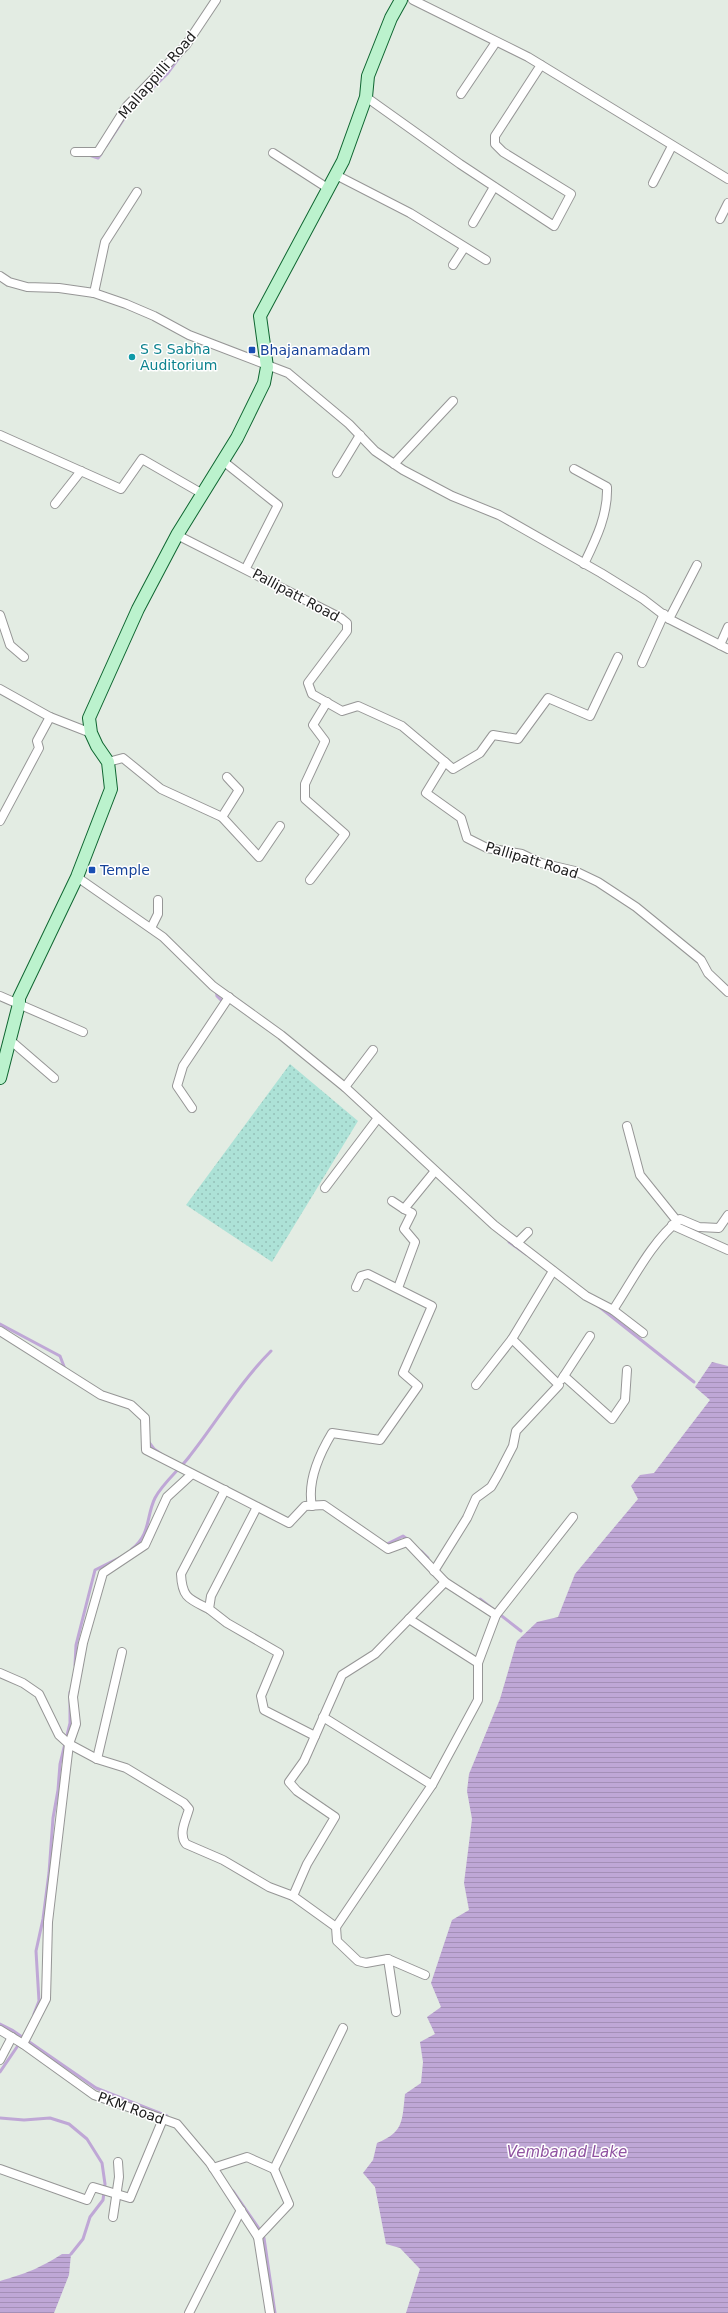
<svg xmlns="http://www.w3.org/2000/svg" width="728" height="2313" font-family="'DejaVu Sans',sans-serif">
	<defs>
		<pattern id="grass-dots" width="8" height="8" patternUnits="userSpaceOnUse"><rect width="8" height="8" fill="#ade2d7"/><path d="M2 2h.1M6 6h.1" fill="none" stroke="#94c1b8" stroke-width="1.8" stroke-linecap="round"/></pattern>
		<pattern id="water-rules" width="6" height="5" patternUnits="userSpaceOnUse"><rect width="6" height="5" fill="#bfa7d6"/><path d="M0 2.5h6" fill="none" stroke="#a48fb7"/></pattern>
	</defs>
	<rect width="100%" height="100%" fill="#e3ece3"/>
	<path fill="url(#grass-dots)" d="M 290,1064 L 358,1121 L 272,1262 L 186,1205 Z"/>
	<g fill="url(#water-rules)">
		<path d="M 712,1362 L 728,1366 L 728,2313 L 406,2313 L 420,2269 L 400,2248 L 386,2244 L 375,2187 L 363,2173 L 373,2160 L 377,2143 C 404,2132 402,2121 405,2094 L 421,2083 L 423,2062 L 420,2042 L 435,2034 L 427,2017 L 441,2007 L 431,1983 L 452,1920 L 469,1910 L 464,1883 L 472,1819 L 467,1791 L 469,1774 L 500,1699 L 517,1641 L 537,1622 L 558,1617 L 575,1574 L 638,1499 L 631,1486 L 640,1475 L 654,1473 L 710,1400 L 695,1387 Z"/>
		<path d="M 62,2254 L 71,2254 L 69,2275 L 54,2313 L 0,2313 L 0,2281 C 27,2273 38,2269 62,2254 Z"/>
	</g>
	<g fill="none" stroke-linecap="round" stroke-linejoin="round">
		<g stroke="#bfa7d6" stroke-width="3">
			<path d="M 106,146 L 129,111 L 167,74 L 183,52"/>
			<path d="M 89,155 L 98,158 L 101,154"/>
			<path d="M 216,990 L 217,996 L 222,1001 L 224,999"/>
			<path d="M 509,1242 L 526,1254"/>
			<path d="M 597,1305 L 694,1382"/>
			<path d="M 0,1324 L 60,1356 L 65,1369"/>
			<path d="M 148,1441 L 154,1449 L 161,1454"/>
			<path d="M 385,1545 L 403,1536 L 410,1541"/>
			<path d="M 132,1549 C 151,1534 146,1516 155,1498 C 163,1483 179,1470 189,1457 C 216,1423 240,1382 271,1351"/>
			<path d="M 421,1551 L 428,1558"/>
			<path d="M 480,1599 L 521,1631"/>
			<path d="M 75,1665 L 76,1645 L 95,1570 L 123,1556"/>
			<path d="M 34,2014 L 39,2001 L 36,1951 L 43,1919 L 49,1873 L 53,1818 L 58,1790 L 60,1764 L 70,1723 L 70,1692"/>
			<path d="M 0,2024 L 12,2030 L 96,2088 L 167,2116"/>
			<path d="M 0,2072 L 19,2044"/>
			<path d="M 0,2118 L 24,2120 L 50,2118 L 69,2124 L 87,2139 L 102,2163 L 105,2184 L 103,2200 L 90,2217 L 83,2239 L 71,2254"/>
			<path d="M 233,2191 L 262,2233"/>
			<path d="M 264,2238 L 275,2313"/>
		</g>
		<g stroke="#969696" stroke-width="10">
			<g id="street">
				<path d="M 413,0 L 528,57 L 728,179"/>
				<path d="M 461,94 L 496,42"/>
				<path d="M 366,97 L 460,164 L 554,226 L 571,194 L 503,152 L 495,144 L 495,136 L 541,65"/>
				<path d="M 75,152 L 98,152 L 127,106 L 186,45 L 216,0"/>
				<path d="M 273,153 L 329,189"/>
				<path d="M 336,175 L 410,213 L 486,260"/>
				<path d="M 653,183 L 672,146"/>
				<path d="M 720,219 L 728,203"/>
				<path d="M 473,223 L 494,187"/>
				<path d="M 453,265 L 464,248"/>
				<path d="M 0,276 L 9,282 L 27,287 L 59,288 L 94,293 L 126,304 L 154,316 L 189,335 L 288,373 L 349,424 L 375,451 L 403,470 L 452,496 L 499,515 L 601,573 L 643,599 L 669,619 L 728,649"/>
				<path d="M 94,293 L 105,242 L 137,192"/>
				<path d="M 0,435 L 121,489 L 142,459 L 201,493"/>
				<path d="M 223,461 L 278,505 L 246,568"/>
				<path d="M 394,464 L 453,401"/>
				<path d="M 574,469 L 607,487 C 608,515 596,539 584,564"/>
				<path d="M 337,473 L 360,435"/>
				<path d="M 55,504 L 81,471"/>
				<path d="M 177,535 L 341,618 L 347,623 L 347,631 L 308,683 L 312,694 L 342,711 L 358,706 L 402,726 L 445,762 L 426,793 L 461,818 L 467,838 L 487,848 L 522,854 L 541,863 L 575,871 L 598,882 L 636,907 L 701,960 L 708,973 L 728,992"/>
				<path d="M 0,615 L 10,645 L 24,657"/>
				<path d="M 669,619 L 697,565"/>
				<path d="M 720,645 L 728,627"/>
				<path d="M 642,663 L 664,614"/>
				<path d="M 0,689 L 50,717 L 91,733"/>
				<path d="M 108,762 L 123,758 L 161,789 L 222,817"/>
				<path d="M 445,762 L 453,769 L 480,753 L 493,735 L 518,739 L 548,698 L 590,716 L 618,657"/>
				<path d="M 227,777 L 239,790 L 222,817 L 259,857 L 280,826"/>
				<path d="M 0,821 L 39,748 L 37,741 L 50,717"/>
				<path d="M 77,877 L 163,937 L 213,986 L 281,1035 L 346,1088 L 494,1225 L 586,1296 L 613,1310 C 633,1280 651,1242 680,1219 L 699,1227 L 719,1228 L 728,1215"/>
				<path d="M 310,880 L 345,834 L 305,799 L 305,784 L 325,741 L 313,725 L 327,702"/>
				<path d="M 151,928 L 158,914 L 158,900"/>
				<path d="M 0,996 L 83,1032"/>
				<path d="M 10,1040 L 54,1078"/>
				<path d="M 345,1087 L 373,1050"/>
				<path d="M 192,1108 L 177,1086 L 183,1066 L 229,997"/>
				<path d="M 627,1126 L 640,1175 L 677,1221"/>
				<path d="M 325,1188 L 378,1118"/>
				<path d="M 392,1201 L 404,1209"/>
				<path d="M 672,1225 L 728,1250"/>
				<path d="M 517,1243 L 528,1232"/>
				<path d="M 398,1288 L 415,1242 L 404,1229 L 412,1213 L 404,1209 L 435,1171"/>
				<path d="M 613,1310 L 643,1333"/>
				<path d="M 0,1331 L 101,1395 L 131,1405 L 145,1418 L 146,1450 L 289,1523 L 305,1506 L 324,1505 L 388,1549 L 407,1542 L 445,1582 L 496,1615"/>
				<path d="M 564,1376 L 612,1419 L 625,1400 L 627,1370"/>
				<path d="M 562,1379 L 590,1336"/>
				<path d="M 476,1385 L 512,1339"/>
				<path d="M 312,1506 C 307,1482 320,1453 332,1433 L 380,1440 L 418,1386 L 403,1373 L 432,1306 L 368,1274 L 361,1276 L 356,1287"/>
				<path d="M 257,1507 L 211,1596 L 209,1609 L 227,1623 L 279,1653 L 261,1696 L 264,1710 L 315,1736"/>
				<path d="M 434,1571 L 467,1518 L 476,1498 L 491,1487 L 498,1475 L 513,1446 L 516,1431 L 559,1385 L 512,1339 L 553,1271"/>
				<path d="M 209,1609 C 189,1599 182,1598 181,1574 L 225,1490"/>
				<path d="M 409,1619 L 478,1663 L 496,1615 L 573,1517"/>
				<path d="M 0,1673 L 23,1683 L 39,1694 L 59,1735 L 69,1744 L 97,1759 L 126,1768 L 184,1803 L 189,1809 C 186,1820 178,1834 186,1844 L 223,1860 L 269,1887 L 293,1896 L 307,1864 L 335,1817 L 297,1791 L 289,1782 L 304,1761 L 342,1675 L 375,1654 L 445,1582"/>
				<path d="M 323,1717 L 432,1785"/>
				<path d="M 97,1759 L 122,1652"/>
				<path d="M 293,1896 L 336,1927 L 337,1941 L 358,1961 L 366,1963 L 388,1959 L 425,1975"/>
				<path d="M 336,1927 L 432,1785 L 478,1700 L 478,1663"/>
				<path d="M 388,1959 L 396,2012"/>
				<path d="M 0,2030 L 23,2044 L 94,2095 L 177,2124 L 210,2163 L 258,2237 L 270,2313"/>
				<path d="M 23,2044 L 46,1999 L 48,1922 L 69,1744 L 76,1724 L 73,1697 L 83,1643 L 103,1573 L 145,1545 L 167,1497 L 192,1474"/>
				<path d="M 0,2060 L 12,2037"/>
				<path d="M 213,2168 L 247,2157 L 274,2169 L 343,2028"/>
				<path d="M 0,2169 L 87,2200 L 93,2187 L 130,2198 L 163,2119"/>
				<path d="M 113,2217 L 119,2177 L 118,2162"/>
				<path d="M 258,2237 L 289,2204 L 274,2169"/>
				<path d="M 189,2313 L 241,2210"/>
			</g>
		</g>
		<g stroke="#0f6631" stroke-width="14">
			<path id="secondary" d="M 0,1078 L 19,1004 L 19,998 L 77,877 L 111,789 L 108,762 L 97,746 L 91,733 L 89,718 L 138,609 L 177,535 L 237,438 L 264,383 L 267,367 L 260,316 L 343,161 L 366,97 L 368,76 L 391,18 L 401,0"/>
		</g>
		<use href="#street" stroke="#fff" stroke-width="8"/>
		<use href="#secondary" stroke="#bbf2cd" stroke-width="12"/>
	</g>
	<g fill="#1a4fb4" stroke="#fff" stroke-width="1.5">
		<rect x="248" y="346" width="8" height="8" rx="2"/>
		<rect x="88" y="866" width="8" height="8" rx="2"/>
	</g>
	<circle fill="#0f9aa8" stroke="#fff" stroke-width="1.5" cx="132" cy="357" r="4"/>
	<g text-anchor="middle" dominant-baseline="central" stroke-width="3" stroke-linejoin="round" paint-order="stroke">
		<g font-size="14" fill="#1c1c1c" stroke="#fff">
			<text transform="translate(157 75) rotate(-49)">Mallappilli Road</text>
			<text transform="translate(296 595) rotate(28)">Pallipatt Road</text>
			<text transform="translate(532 860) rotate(17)">Pallipatt Road</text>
			<text transform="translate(131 2108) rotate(20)">PKM Road</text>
		</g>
		<g font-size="14" fill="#0d838f" stroke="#fff" text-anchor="start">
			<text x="140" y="349">S S Sabha<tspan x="140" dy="16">Auditorium</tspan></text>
		</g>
		<g font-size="14" fill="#164399" stroke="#fff" text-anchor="start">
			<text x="260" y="350">Bhajanamadam</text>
			<text x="100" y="870">Temple</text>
		</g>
		<g font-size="15" font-style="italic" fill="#9053a1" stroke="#fff">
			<text x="567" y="2152">Vembanad Lake</text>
		</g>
	</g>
</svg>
